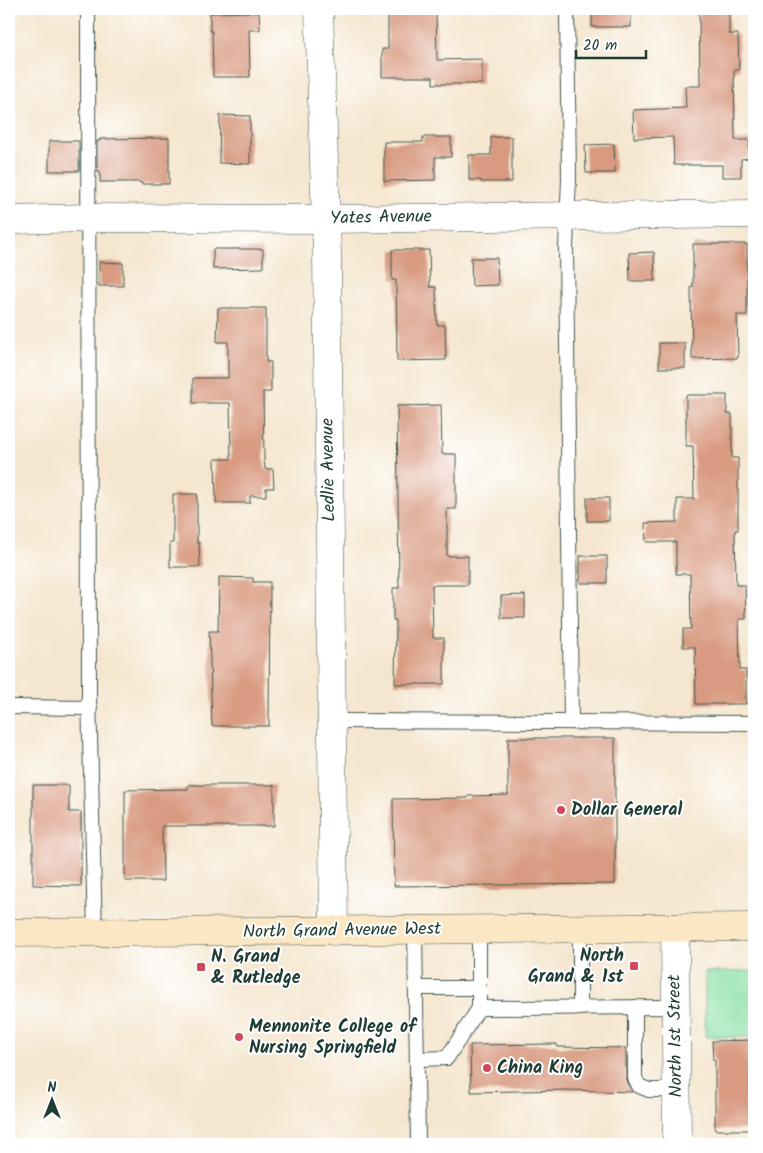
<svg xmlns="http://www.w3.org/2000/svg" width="763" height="1153" font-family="Kalam,sans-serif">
	<rect width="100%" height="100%" fill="#fff"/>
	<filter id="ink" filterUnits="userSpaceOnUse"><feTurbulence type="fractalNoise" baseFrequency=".02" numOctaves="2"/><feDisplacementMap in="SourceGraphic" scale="10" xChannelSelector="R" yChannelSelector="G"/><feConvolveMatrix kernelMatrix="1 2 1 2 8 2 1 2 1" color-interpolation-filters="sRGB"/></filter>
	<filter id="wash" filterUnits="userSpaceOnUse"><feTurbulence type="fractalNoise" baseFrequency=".0096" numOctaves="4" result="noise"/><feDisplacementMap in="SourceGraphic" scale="20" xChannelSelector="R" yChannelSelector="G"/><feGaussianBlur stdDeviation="1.12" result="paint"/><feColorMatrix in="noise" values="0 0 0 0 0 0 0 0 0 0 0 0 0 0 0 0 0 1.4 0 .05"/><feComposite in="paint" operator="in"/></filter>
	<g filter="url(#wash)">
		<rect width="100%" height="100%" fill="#f5e6cf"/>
		<path fill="#8ae1a5" stroke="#548f6c" d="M 754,971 L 754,1037 L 705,1037 L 705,972 Z"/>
		<g id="blocks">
			<g fill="#d89a80">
				<path d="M 388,9 L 436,9 L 437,60 L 482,59 L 482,84 L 433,84 L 433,77 L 382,77 L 382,49 L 388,49 Z"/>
				<rect x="592" y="9" width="39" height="18"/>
				<path d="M 699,9 L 729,9 L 729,34 L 738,34 L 739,70 L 734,70 L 735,140 L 749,140 L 749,158 L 741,159 L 741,177 L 722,177 L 722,165 L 674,165 L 673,137 L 634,138 L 633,110 L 686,108 L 685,86 L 700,86 Z"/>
				<path d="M 259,12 L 260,30 L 249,30 L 250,77 L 213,77 L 212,31 L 210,31 L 210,13 Z"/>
				<path d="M 220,115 L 250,116 L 250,164 L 219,163 Z"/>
				<path d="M 423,137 L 451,137 L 451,157 L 435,157 L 435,180 L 384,181 L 384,142 L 423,142 Z"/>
				<path d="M 491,137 L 512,137 L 512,182 L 481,182 L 481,180 L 469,180 L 469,155 L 491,155 Z"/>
				<path d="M 169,138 L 169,184 L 141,184 L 141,182 L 100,182 L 100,171 L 97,171 L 97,141 L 100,141 L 100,139 Z"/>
				<rect x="49" y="141" width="30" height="30"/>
				<path d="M 614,144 L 615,173 L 586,173 L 585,145 Z"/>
				<path d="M 693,244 L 747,244 L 747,315 L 737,315 L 738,358 L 692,359 L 691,287 L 693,287 Z"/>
				<path d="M 213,249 L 263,249 L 263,268 L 213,269 Z"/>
				<path d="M 392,250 L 429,250 L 430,287 L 436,287 L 437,325 L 445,325 L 446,360 L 397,361 L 396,280 L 392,280 Z"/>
				<path d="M 654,252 L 655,281 L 630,281 L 629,253 Z"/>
				<path d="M 471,258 L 497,258 L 498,285 L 472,286 Z"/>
				<path d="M 99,262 L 123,263 L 123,286 L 99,286 Z"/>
				<path d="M 218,308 L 266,308 L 266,362 L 271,362 L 271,392 L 263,392 L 264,459 L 265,469 L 273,469 L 274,488 L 266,488 L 266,496 L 250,496 L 250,503 L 216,503 L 215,459 L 231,459 L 230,403 L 193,403 L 193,378 L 228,378 L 228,342 L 217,342 Z"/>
				<rect x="659" y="343" width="26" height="25"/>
				<path d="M 686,395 L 727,395 L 727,414 L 732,414 L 732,458 L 738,458 L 738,530 L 735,530 L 736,585 L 745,585 L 746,619 L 739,619 L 740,670 L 746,670 L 746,704 L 696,704 L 695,647 L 683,647 L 683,629 L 691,629 L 690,574 L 676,574 L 676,542 L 646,542 L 645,523 L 677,522 L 677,499 L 694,499 L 693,446 L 686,446 Z"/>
				<path d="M 441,405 L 442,454 L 456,454 L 456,509 L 447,509 L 447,556 L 468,556 L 468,585 L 432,585 L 433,638 L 444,638 L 444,684 L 395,684 L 396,620 L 393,620 L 393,588 L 399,588 L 397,406 Z"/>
				<path d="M 173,494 L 197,494 L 197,543 L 199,542 L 200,567 L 170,567 L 170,543 L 173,543 Z"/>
				<rect x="587" y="498" width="22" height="23"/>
				<rect x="580" y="556" width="27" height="27"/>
				<path d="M 219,577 L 253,578 L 253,582 L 270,582 L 269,726 L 212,726 L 209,631 L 218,631 Z"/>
				<path d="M 525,595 L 525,618 L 501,618 L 501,596 Z"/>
				<path d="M 508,738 L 615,738 L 615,884 L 394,886 L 393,799 L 468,798 L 468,796 L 508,795 Z"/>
				<path d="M 33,785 L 69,785 L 69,812 L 81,812 L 81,886 L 33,885 Z"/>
				<path d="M 188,785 L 274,785 L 274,826 L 162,826 L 163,881 L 125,881 L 125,790 L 188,789 Z"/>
				<path d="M 754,1040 L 754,1130 L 715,1130 L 715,1060 L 713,1060 L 712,1041 Z"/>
				<path d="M 557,1044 L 557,1047 L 626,1048 L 626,1078 L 632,1092 L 567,1090 L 471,1092 L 470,1045 Z"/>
			</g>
		</g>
	</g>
	<g filter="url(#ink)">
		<use href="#blocks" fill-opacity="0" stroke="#3f564b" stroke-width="1"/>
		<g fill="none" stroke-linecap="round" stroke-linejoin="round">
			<g stroke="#3f564b" stroke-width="16">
				<g id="lane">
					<path d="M 88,9 L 89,696 L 95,933"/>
					<path d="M 567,9 L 569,179 L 566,247 L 571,722"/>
					<path d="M 9,707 L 90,708"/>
					<path d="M 332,721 L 754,723"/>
					<path d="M 580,929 L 580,1008"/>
					<path d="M 415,930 L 418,1144"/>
					<path d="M 479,930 L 479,1008"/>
					<path d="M 416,988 L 479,988"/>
					<path d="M 635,1007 L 635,1078 L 639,1086 L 649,1090 L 676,1090"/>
					<path d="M 417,1059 L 447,1058 L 479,1008 L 675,1007"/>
				</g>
			</g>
			<g stroke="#3f564b" stroke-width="29">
				<g id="street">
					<path d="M 319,9 L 327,253 L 334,931"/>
					<path d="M 9,220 L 89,218 L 326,219 L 754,214"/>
					<path d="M 675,928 L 677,1144"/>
				</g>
			</g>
			<g stroke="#3f564b" stroke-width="29">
				<path id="secondary" d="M 9,933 L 754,927"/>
			</g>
			<use href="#lane" stroke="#fff" stroke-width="14"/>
			<use href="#street" stroke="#fff" stroke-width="28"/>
			<use href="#secondary" stroke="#fbe7c3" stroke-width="28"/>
		</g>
	</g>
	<g fill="#d1495b" stroke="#fff" stroke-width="2">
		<circle cx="561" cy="810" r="5"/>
		<rect x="629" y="961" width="10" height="10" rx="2.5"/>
		<rect x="196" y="962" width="10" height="10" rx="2.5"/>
		<circle cx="239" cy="1037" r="5"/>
		<circle cx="487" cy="1068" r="5"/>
	</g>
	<g text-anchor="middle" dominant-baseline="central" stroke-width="4" stroke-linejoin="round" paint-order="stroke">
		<g font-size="18" fill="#1f3d34" stroke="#fff">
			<text transform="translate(381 218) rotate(-1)">Yates Avenue</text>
			<text transform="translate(329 470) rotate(-91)">Ledlie Avenue</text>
			<text transform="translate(342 931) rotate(-1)">North Grand Avenue West</text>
			<text transform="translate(676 1036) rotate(-91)">North 1st Street</text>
		</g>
		<g font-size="18" font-weight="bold" fill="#1f3d34" stroke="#fff" text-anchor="start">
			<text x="571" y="810">Dollar General</text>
			<text x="624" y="956" text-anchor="end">North<tspan x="624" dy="21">Grand &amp; 1st</tspan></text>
			<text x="211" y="957">N. Grand<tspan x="211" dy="21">&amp; Rutledge</tspan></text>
			<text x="249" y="1027">Mennonite College of<tspan x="249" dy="21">Nursing Springfield</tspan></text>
			<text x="497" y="1068">China King</text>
		</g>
	</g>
	<rect width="763" height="1153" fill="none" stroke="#fff" stroke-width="30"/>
	<g transform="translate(52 1100)" stroke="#ffffff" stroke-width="4" paint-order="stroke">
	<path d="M0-4L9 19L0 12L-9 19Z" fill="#1f3d34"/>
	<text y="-8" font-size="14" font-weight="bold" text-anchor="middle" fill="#1f3d34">N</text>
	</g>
	<path d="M576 50v8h70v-8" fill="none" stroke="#1f3d34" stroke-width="2.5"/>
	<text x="583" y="50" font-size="15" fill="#1f3d34" stroke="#ffffff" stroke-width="4" paint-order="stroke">20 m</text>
</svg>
